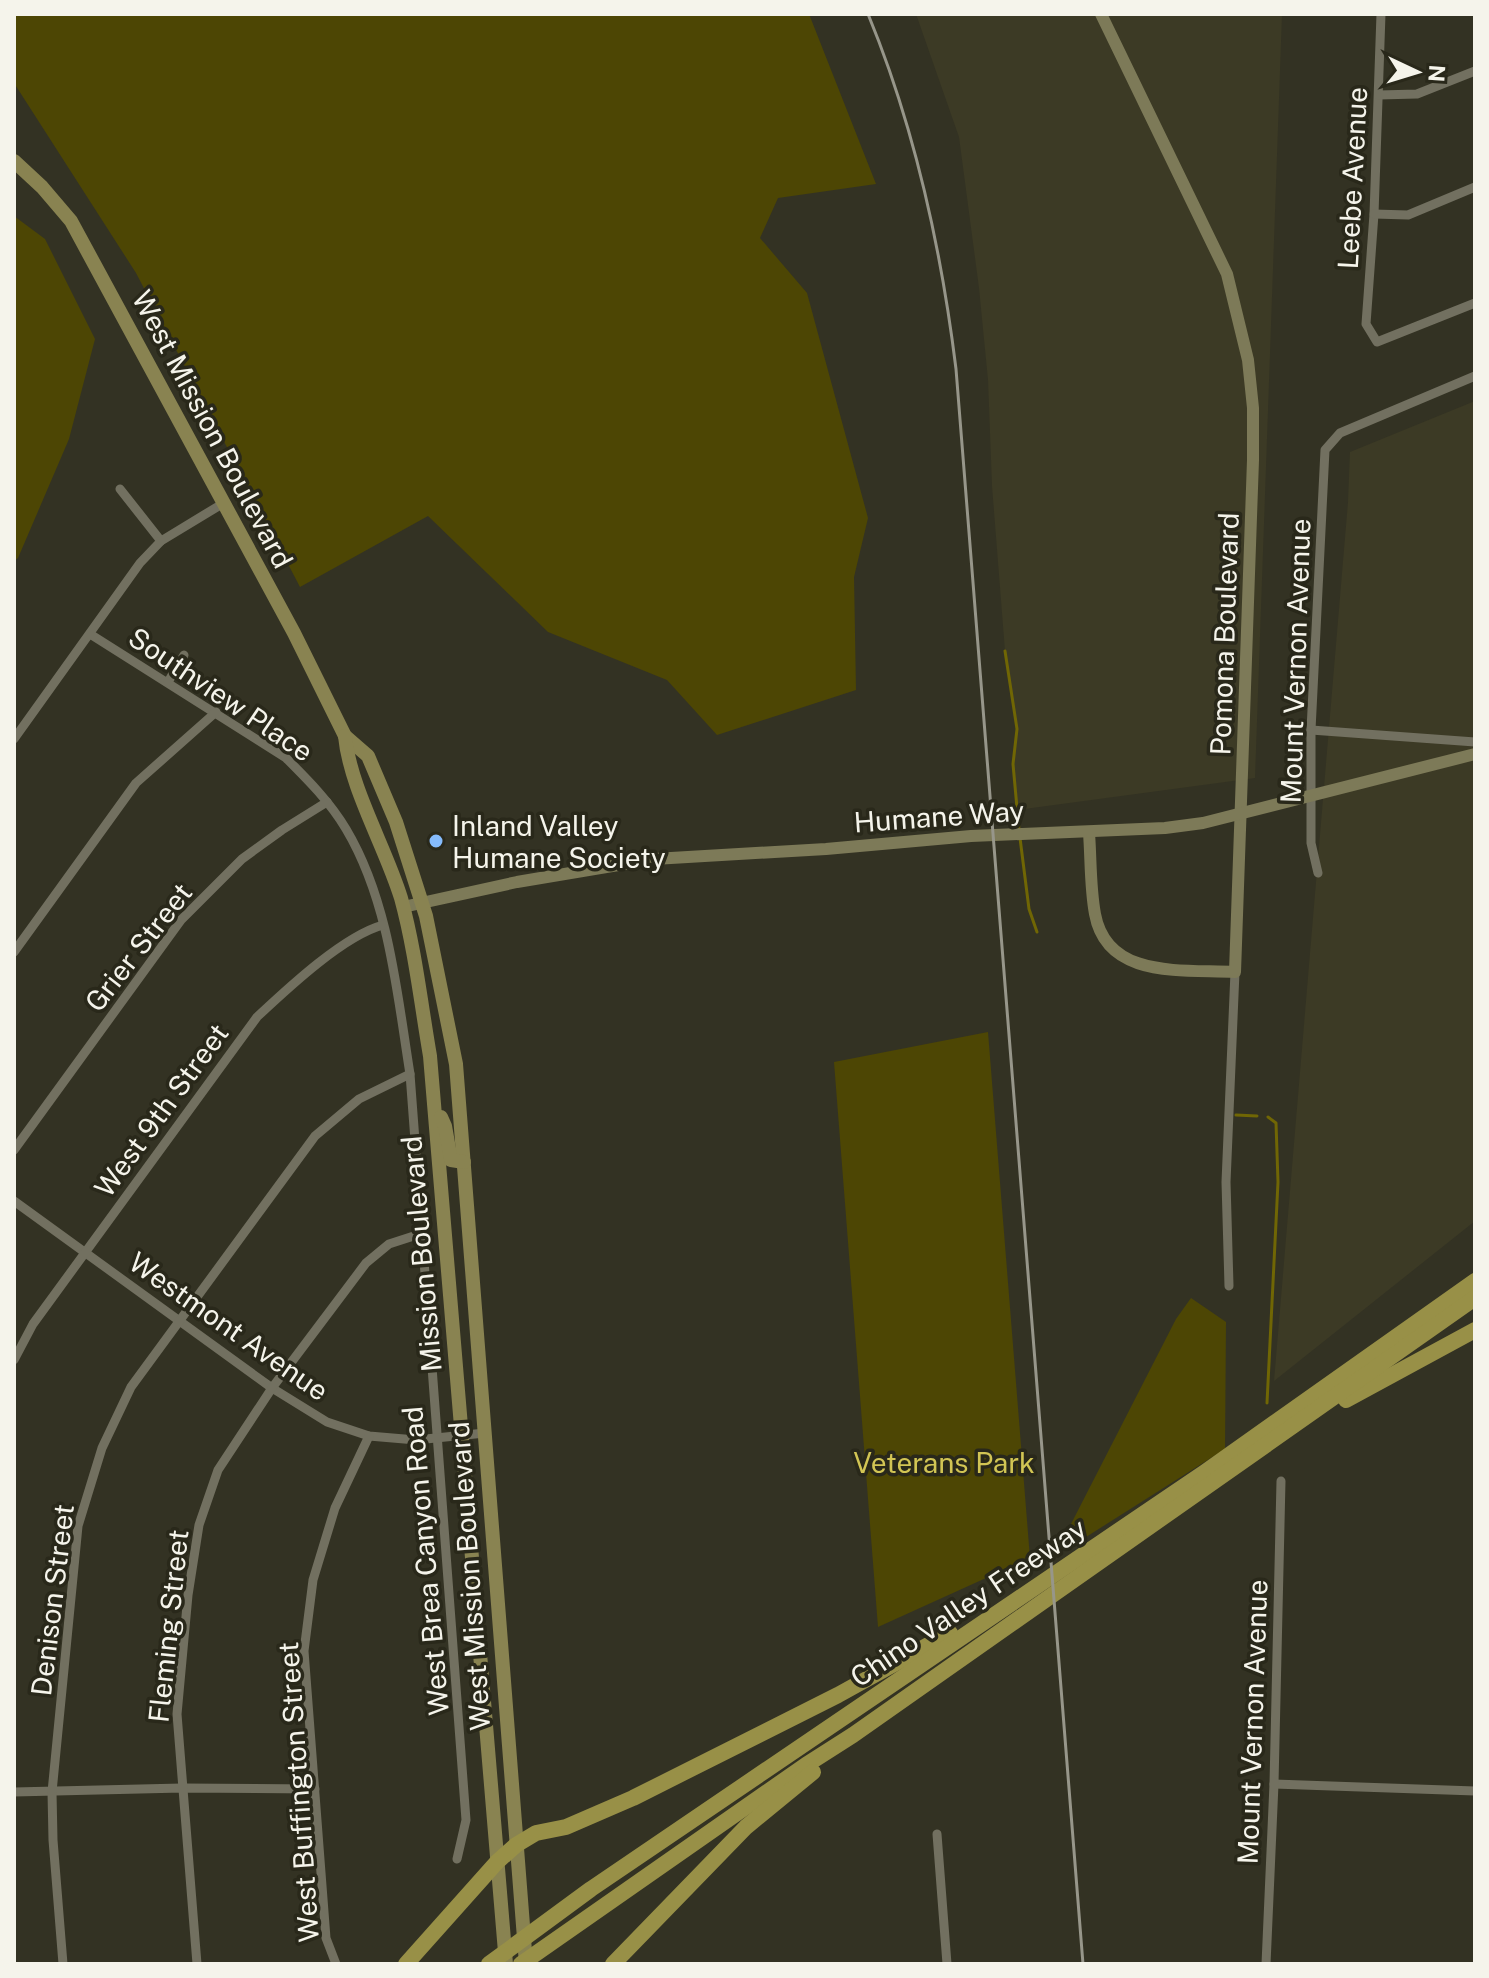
<svg xmlns="http://www.w3.org/2000/svg" width="1489" height="1978" font-family="'Public Sans',sans-serif">
	<rect width="100%" height="100%" fill="#333223"/>
	<g fill="#3c3a25">
		<path d="M 916,14 L 1282,14 L 1255,778 L 1017,810 L 1013,764 L 1017,729 L 1005,651 L 992,486 L 988,380 L 979,288 L 959,137 Z"/>
		<path d="M 1475,401 L 1475,1221 L 1274,1381 L 1348,502 L 1350,452 Z"/>
	</g>
	<g fill="#4d4604">
		<path d="M 14,14 L 809,14 L 876,184 L 778,198 L 760,238 L 807,293 L 868,518 L 854,577 L 856,690 L 717,735 L 667,680 L 548,632 L 428,516 L 300,587 L 136,273 L 14,83 Z"/>
		<path d="M 14,216 L 45,239 L 95,339 L 69,439 L 18,558 L 14,561 Z"/>
		<path d="M 988,1032 L 1030,1558 L 878,1627 L 834,1062 Z"/>
		<path d="M 1191,1298 L 1226,1322 L 1225,1449 L 1075,1544 L 1071,1524 L 1176,1319 Z"/>
	</g>
	<g fill="none" stroke-linecap="round" stroke-linejoin="round">
		<g stroke="#706604" stroke-width="3">
			<path d="M 1005,651 L 1017,729 L 1013,764 L 1019,830"/>
			<path d="M 1020,838 L 1029,909 L 1037,932"/>
			<path d="M 1236,1115 L 1257,1116"/>
			<path d="M 1267,1403 L 1278,1182 L 1276,1123 L 1268,1117"/>
		</g>
		<g stroke="#727060" stroke-width="9">
			<path d="M 1381,14 L 1374,214 L 1366,324 L 1377,342 L 1475,303"/>
			<path d="M 1379,95 L 1417,94 L 1475,71"/>
			<path d="M 1374,214 L 1408,215 L 1475,187"/>
			<path d="M 120,489 L 161,541"/>
			<path d="M 90,634 L 286,758 C 308,780 330,802 346,829 C 389,901 397,993 410,1074 L 466,1820 L 457,1859"/>
			<path d="M 168,682 L 184,655"/>
			<path d="M 1311,730 L 1475,742"/>
			<path d="M 14,739 L 140,563 L 161,541 L 222,504"/>
			<path d="M 1318,873 L 1311,843 L 1311,730 L 1325,450 L 1340,433 L 1475,376"/>
			<path d="M 14,952 L 136,783 L 216,712"/>
			<path d="M 14,1150 L 181,920 L 242,859 L 282,830 L 327,802"/>
			<path d="M 14,1201 L 272,1388 L 327,1422 L 369,1436 L 416,1440 L 485,1433"/>
			<path d="M 1229,1286 L 1226,1182 L 1235,972"/>
			<path d="M 14,1360 L 33,1324 L 257,1017 C 287,989 343,936 383,925"/>
			<path d="M 1274,1784 L 1475,1791"/>
			<path d="M 14,1792 L 182,1788 L 315,1789"/>
			<path d="M 937,1834 L 947,1964"/>
			<path d="M 63,1964 L 53,1840 L 52,1792 L 78,1526 L 102,1448 L 131,1387 L 315,1136 L 359,1099 L 410,1074"/>
			<path d="M 197,1964 L 177,1714 L 188,1595 L 199,1525 L 218,1470 L 272,1388 L 366,1263 L 389,1244 L 423,1233"/>
			<path d="M 336,1964 L 326,1938 L 304,1651 L 313,1580 L 335,1508 L 369,1436"/>
			<path d="M 1266,1964 L 1274,1784 L 1281,1481"/>
		</g>
		<g stroke="#7d7a58" stroke-width="12">
			<path d="M 1089,833 C 1091,859 1090,887 1095,914 C 1107,980 1184,969 1235,972 L 1253,460 L 1253,408 L 1248,360 L 1227,274 L 1101,14"/>
			<path d="M 403,907 L 517,882 L 654,859 L 826,849 L 971,836 L 1165,828 L 1203,823 L 1475,754"/>
		</g>
		<g stroke="#898351" stroke-width="14">
			<path d="M 14,161 L 42,187 L 71,221 L 294,633 L 345,736 L 368,756 L 396,822 L 426,916 L 456,1064 L 526,1964"/>
			<path d="M 345,736 C 350,788 385,846 401,898 C 415,949 421,1004 430,1056 L 506,1964"/>
			<path d="M 441,1117 L 445,1126 L 451,1160 L 464,1162"/>
		</g>
		<g stroke="#989047" stroke-width="16">
			<path d="M 1346,1400 L 1475,1330"/>
			<path d="M 406,1964 L 497,1862 L 516,1845 L 536,1833 L 566,1827 L 633,1798 L 838,1695 L 950,1633"/>
			<path d="M 489,1964 L 591,1889 L 1205,1472 L 1475,1281"/>
			<path d="M 521,1964 L 806,1765 L 853,1735 L 1475,1298"/>
			<path d="M 613,1964 L 746,1827 L 813,1772"/>
		</g>
		<path stroke="#97968a" stroke-width="3" d="M 868,14 C 915,128 941,247 956,369 L 1083,1964"/>
	</g>
	<circle fill="#85bbfb" stroke="#29281a" stroke-width="3" cx="436" cy="841" r="8"/>
	<g text-anchor="middle" dominant-baseline="central" stroke-width="7" stroke-linejoin="round" paint-order="stroke">
		<g font-size="28" fill="#f5f4eb" stroke="#29281a">
			<text transform="translate(1352 178) rotate(-87)">Leebe Avenue</text>
			<text transform="translate(213 429) rotate(62)">West Mission Boulevard</text>
			<text transform="translate(1224 634) rotate(-88)">Pomona Boulevard</text>
			<text transform="translate(1295 661) rotate(-88)">Mount Vernon Avenue</text>
			<text transform="translate(221 694) rotate(34)">Southview Place</text>
			<text transform="translate(939 816) rotate(-4)">Humane Way</text>
			<text transform="translate(138 947) rotate(-52)">Grier Street</text>
			<text transform="translate(161 1110) rotate(-54)">West 9th Street</text>
			<text transform="translate(421 1254) rotate(-95)">Mission Boulevard</text>
			<text transform="translate(229 1326) rotate(35)">Westmont Avenue</text>
			<text transform="translate(425 1561) rotate(-95)">West Brea Canyon Road</text>
			<text transform="translate(469 1576) rotate(-94)">West Mission Boulevard</text>
			<text transform="translate(52 1600) rotate(-83)">Denison Street</text>
			<text transform="translate(968 1602) rotate(-34)">Chino Valley Freeway</text>
			<text transform="translate(168 1626) rotate(-84)">Fleming Street</text>
			<text transform="translate(1252 1722) rotate(-88)">Mount Vernon Avenue</text>
			<text transform="translate(298 1792) rotate(-94)">West Buffington Street</text>
		</g>
		<g font-size="28" fill="#f5f4eb" stroke="#29281a" text-anchor="start">
			<text x="452" y="825">Inland Valley<tspan x="452" dy="32">Humane Society</tspan></text>
		</g>
		<g font-size="28" fill="#d2c554" stroke="#29281a">
			<text x="944" y="1462">Veterans Park</text>
		</g>
	</g>
	<rect width="1489" height="1978" fill="none" stroke="#f5f4eb" stroke-width="32"/>
	<g transform="translate(1417 72) rotate(94)" stroke="#29281a" stroke-width="6" paint-order="stroke">
	<path d="M0-6L14 30L0 20L-14 30Z" fill="#f5f4eb"/>
	<text y="-12" font-size="22" font-weight="bold" text-anchor="middle" fill="#f5f4eb">N</text>
	</g>
</svg>
